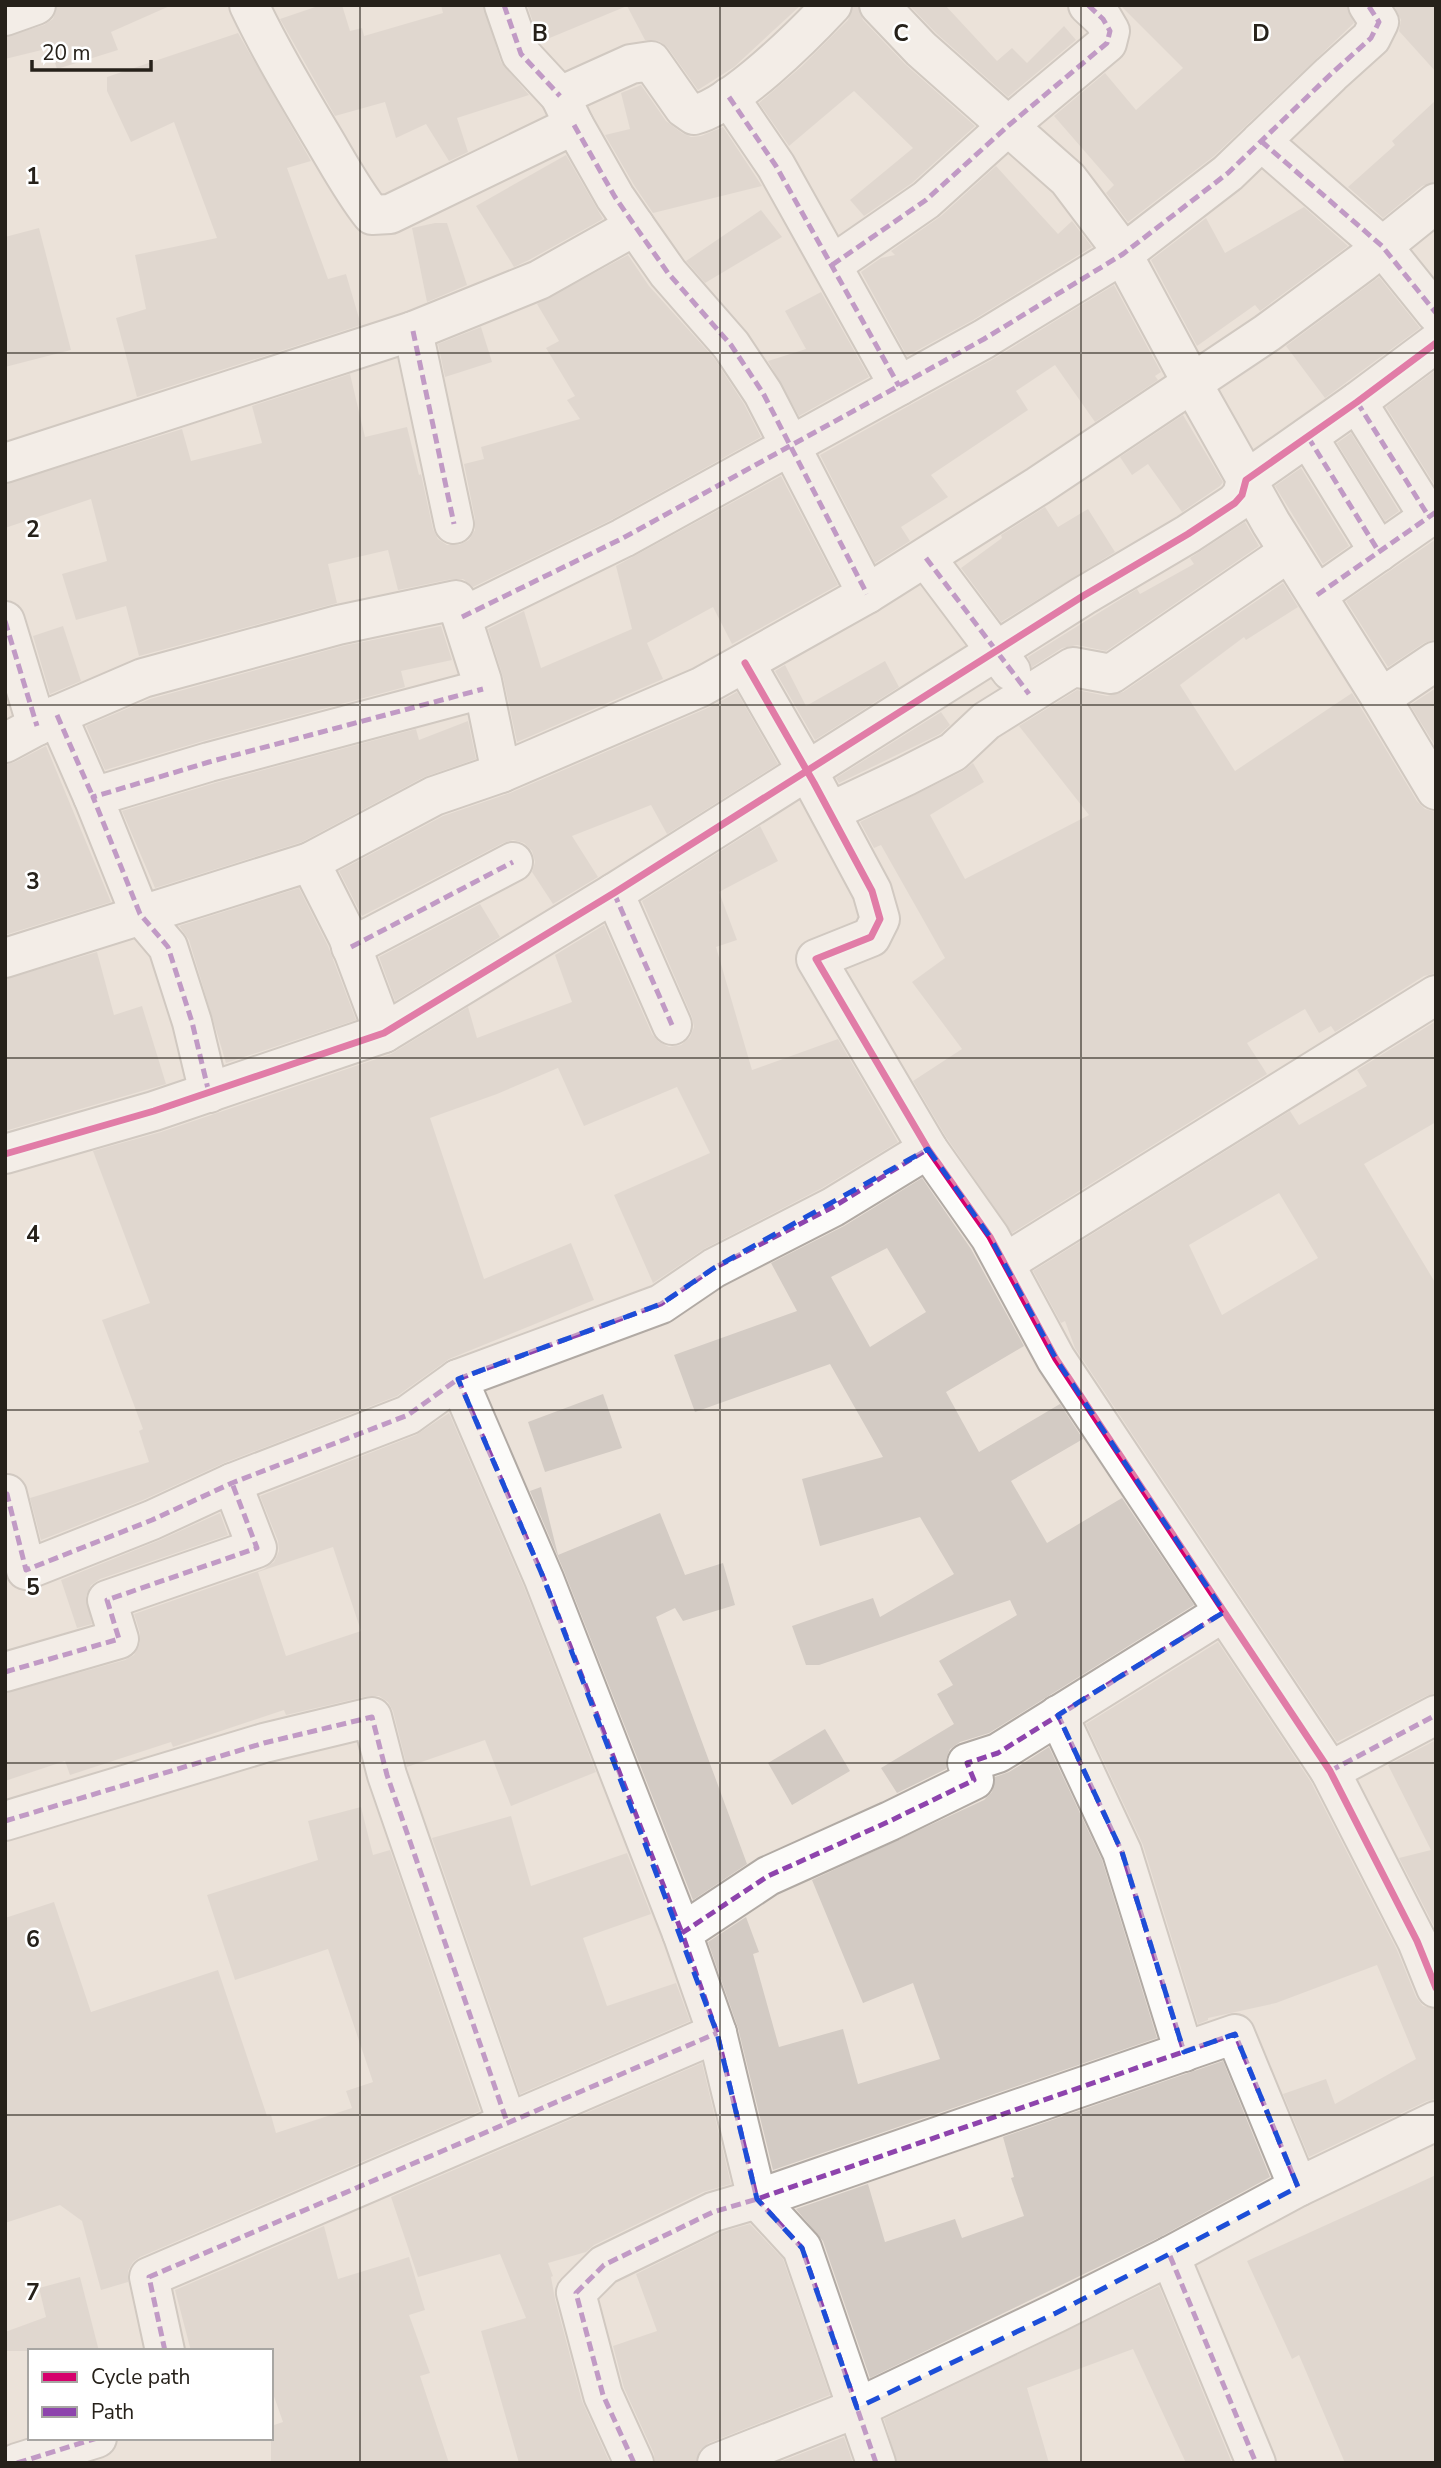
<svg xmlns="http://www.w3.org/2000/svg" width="1441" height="2468" font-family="'Nunito Sans',sans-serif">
	<rect width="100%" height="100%" fill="#ebe2d9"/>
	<g fill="#d3cbc4" fill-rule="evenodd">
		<path d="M 57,5 L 172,5 L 111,32 L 118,50 L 57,69 L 50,48 L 5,59 L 5,37 L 44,25 L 53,19 Z"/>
		<path d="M 321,5 L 342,5 L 350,31 L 362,28 L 364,36 L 443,13 L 441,5 L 483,5 L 501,62 L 529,95 L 457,118 L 468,152 L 449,161 L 426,124 L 396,138 L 385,102 L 335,116 L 280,19 Z"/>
		<path d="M 527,5 L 801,5 L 734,67 L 698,90 L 668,48 L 659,41 L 645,40 L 627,6 L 540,42 Z"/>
		<path d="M 853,5 L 858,5 L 863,20 L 905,64 L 975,126 L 912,183 L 864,216 L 850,200 L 913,148 L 854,91 L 789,146 L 759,103 L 801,67 L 848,20 Z"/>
		<path d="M 909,5 L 945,5 L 997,61 L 1012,48 L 1027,63 L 1064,26 L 1076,40 L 1008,97 L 936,33 Z"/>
		<path d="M 1120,5 L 1346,5 L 1354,23 L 1214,156 L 1128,222 L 1106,193 L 1114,185 L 1054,116 L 1105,73 L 1136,110 L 1183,68 Z"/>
		<path d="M 1394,5 L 1436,5 L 1436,72 L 1399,31 L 1401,20 Z"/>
		<path d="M 238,33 L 311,161 L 287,168 L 328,279 L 346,274 L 361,325 L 137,397 L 116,318 L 146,309 L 135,255 L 217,238 L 174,122 L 131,142 L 107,91 L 107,77 Z"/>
		<path d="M 641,85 L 666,121 L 682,133 L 691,137 L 701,136 L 723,127 L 762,186 L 653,213 L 634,185 L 605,135 L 630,129 L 621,93 Z"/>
		<path d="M 1436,100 L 1436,182 L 1422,186 L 1383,218 L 1348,187 L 1395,145 L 1392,141 Z"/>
		<path d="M 566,155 L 603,219 L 529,260 L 514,267 L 476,206 Z"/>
		<path d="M 996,166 L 1058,234 L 1072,221 L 1092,247 L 973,320 L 907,356 L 861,272 L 881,258 L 895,255 L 891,251 L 941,216 Z"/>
		<path d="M 1304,207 L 1348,246 L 1260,311 L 1255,305 L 1197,346 L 1151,260 L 1206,218 L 1225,253 Z"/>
		<path d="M 761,210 L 782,237 L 705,283 L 686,261 Z"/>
		<path d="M 435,223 L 447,223 L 467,285 L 427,302 L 412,228 Z"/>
		<path d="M 39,228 L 71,350 L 5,367 L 5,237 Z"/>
		<path d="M 628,255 L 649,286 L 714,358 L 744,404 L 761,437 L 613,519 L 473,587 L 463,579 L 452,579 L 398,590 L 388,550 L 328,564 L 337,603 L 139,656 L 126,606 L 76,620 L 62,574 L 107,561 L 91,499 L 5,528 L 5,484 L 182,429 L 191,461 L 262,443 L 252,406 L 350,374 L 365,437 L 407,427 L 419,475 L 421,474 L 433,529 L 438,539 L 447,545 L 459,545 L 469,540 L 475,530 L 475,519 L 464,464 L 484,459 L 481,447 L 580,419 L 567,400 L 575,396 L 546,348 L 559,341 L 537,304 Z"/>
		<path d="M 1379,277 L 1420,328 L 1325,398 L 1286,346 Z"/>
		<path d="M 1114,285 L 1161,372 L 1155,376 L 1158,380 L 1095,422 L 1055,365 L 1016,391 L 1028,410 L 931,475 L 948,497 L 901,527 L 910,541 L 875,563 L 820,455 L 995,358 Z"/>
		<path d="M 821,292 L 869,377 L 799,416 L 768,361 L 806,349 L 785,311 Z"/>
		<path d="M 481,327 L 492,362 L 445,377 L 438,344 Z"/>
		<path d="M 1436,370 L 1436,487 L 1386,407 Z"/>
		<path d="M 1183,415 L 1223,482 L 1220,486 L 1182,512 L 1148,464 L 1132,475 L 1120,457 Z"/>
		<path d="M 1351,433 L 1399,511 L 1385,521 L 1337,443 Z"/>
		<path d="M 1301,468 L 1349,546 L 1323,564 L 1275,486 Z"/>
		<path d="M 781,476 L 838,585 L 732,644 L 713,607 L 647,643 L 663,679 L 517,742 L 503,677 L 488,629 L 524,611 L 541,668 L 632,629 L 616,566 Z"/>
		<path d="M 1045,507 L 1058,527 L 1088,509 L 1115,552 L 1001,622 L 961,568 L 1002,538 L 1001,535 Z"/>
		<path d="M 1245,522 L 1259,546 L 1106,651 L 1077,645 L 1062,648 L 1032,667 L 1028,657 L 1137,589 L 1140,594 L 1194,564 L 1190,558 Z"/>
		<path d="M 1436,539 L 1436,639 L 1424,643 L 1388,667 L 1346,601 Z"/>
		<path d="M 1283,583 L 1298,607 L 1246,640 L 1244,637 L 1180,685 L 1235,771 L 1352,693 L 1417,801 L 1425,809 L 1436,812 L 1436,973 L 1424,976 L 1335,1032 L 1331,1026 L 1319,1033 L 1305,1009 L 1247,1043 L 1267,1074 L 1012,1233 L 946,1137 L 913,1081 L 962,1049 L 912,982 L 945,958 L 881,845 L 874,848 L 860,822 L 963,771 L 973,763 L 984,782 L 930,815 L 965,879 L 1089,815 L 1019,726 L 1077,690 L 1107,696 L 1123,692 Z"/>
		<path d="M 63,626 L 81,681 L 50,694 L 33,636 Z"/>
		<path d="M 441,626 L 452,660 L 401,671 L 405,687 L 203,741 L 105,770 L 86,726 L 150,699 L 343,646 Z"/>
		<path d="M 885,661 L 899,687 L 815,740 L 775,671 L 785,665 L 806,706 Z"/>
		<path d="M 1436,688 L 1436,747 L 1410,705 Z"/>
		<path d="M 737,692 L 778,764 L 667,834 L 651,805 L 572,836 L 598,877 L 553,904 L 532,872 L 535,862 L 532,851 L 524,843 L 513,840 L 503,843 L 362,916 L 339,871 L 443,816 L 510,793 L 710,707 Z"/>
		<path d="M 941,712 L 950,725 L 940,734 L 839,783 L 836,778 Z"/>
		<path d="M 468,721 L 476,759 L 424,777 L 302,842 L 155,888 L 122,811 L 215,783 L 416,729 L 419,740 Z"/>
		<path d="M 46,746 L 111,902 L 5,935 L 5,765 L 15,762 Z"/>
		<path d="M 760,826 L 778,861 L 719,892 L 737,940 L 716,947 L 752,1070 L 838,1039 L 898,1142 L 822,1188 L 704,1249 L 653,1283 L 614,1195 L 710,1153 L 677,1087 L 584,1126 L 558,1068 L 497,1094 L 430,1118 L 484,1279 L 571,1243 L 594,1300 L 449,1359 L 397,1396 L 224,1463 L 143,1500 L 41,1540 L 30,1498 L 149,1462 L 139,1431 L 143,1429 L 102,1320 L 150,1303 L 93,1151 L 161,1132 L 391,1054 L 468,1007 L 477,1038 L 572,1002 L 555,955 L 604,925 L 652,1034 L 659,1042 L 669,1047 L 681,1045 L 690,1037 L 694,1027 L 692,1017 L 642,901 Z"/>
		<path d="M 299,888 L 328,946 L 356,1020 L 226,1063 L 189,940 L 179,926 Z"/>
		<path d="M 480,904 L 500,937 L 395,1001 L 379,957 Z"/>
		<path d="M 97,952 L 114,1015 L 142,1006 L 166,1084 L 5,1131 L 5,979 Z"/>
		<path d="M 1436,1021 L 1436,1122 L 1364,1164 L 1436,1284 L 1436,1693 L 1426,1696 L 1337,1742 L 1075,1348 L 1065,1321 L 1061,1323 L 1033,1271 L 1290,1111 L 1299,1125 L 1367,1086 L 1357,1070 ZM 1279,1193 L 1318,1258 L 1222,1315 L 1189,1245 Z"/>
		<path d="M 922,1178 L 971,1249 L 1024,1346 L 946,1392 L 979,1452 L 1060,1404 L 1083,1439 L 1011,1481 L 1047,1543 L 1122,1498 L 1194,1605 L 989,1733 L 960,1742 L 950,1749 L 946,1759 L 946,1769 L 897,1793 L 881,1768 L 954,1724 L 937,1694 L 953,1685 L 939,1661 L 1017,1615 L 1010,1600 L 819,1665 L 806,1665 L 792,1626 L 873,1598 L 880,1617 L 954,1574 L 920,1517 L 820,1546 L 802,1479 L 883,1457 L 830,1364 L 695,1412 L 674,1355 L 797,1311 L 771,1263 L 844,1226 ZM 887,1248 L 926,1312 L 870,1347 L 831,1277 Z"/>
		<path d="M 603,1394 L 622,1448 L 545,1472 L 528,1422 Z"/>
		<path d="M 449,1413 L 524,1587 L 596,1772 L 511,1806 L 485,1740 L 407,1767 L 393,1711 L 388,1702 L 379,1696 L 368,1696 L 286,1715 L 284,1710 L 173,1747 L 171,1742 L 70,1775 L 65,1761 L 5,1781 L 5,1693 L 125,1660 L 134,1655 L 140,1643 L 140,1633 L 134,1614 L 264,1569 L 274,1562 L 279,1551 L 278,1541 L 260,1496 L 416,1435 ZM 333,1547 L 361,1631 L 286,1656 L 258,1572 Z"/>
		<path d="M 541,1487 L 558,1555 L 660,1513 L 685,1575 L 723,1563 L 735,1605 L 683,1621 L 675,1608 L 656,1617 L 747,1864 L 693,1900 L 564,1571 L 530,1491 Z"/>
		<path d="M 220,1513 L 228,1535 L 100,1579 L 91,1585 L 86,1596 L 92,1624 L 77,1628 L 61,1580 L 160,1540 Z"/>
		<path d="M 1218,1642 L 1311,1782 L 1397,1950 L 1416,1997 L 1423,2006 L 1436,2009 L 1436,2099 L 1427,2101 L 1309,2157 L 1283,2094 L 1326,2079 L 1335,2104 L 1416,2059 L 1377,1965 L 1276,2003 L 1208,2018 L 1208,2020 L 1198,2024 L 1143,1845 L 1086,1724 Z"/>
		<path d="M 825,1729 L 850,1771 L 792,1805 L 768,1763 Z"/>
		<path d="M 1436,1740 L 1436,1930 L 1399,1858 L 1431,1850 L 1388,1765 Z"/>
		<path d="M 1049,1747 L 1102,1860 L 1157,2038 L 773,2170 L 738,2028 L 708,1942 L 746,1917 L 759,1952 L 753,1954 L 779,2047 L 843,2029 L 858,2084 L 940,2059 L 913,1983 L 863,2003 L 812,1880 L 984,1800 L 992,1792 L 995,1777 L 1009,1772 Z"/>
		<path d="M 361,1807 L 373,1855 L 390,1850 L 480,2111 L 140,2257 L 133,2262 L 128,2271 L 128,2282 L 101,2290 L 82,2221 L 60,2205 L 5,2223 L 5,1918 L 54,1902 L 91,2012 L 218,1970 L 267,2116 L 271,2115 L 276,2133 L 352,2108 L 346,2091 L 373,2082 L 328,1949 L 235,1980 L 207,1895 L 318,1860 L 308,1821 Z"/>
		<path d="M 511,1816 L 531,1886 L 627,1853 L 651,1914 L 583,1938 L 607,2006 L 676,1983 L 690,2021 L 520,2094 L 432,1838 Z"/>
		<path d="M 1223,2061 L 1270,2177 L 1160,2237 L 870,2378 L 823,2241 L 796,2209 L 868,2184 L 885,2242 L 955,2219 L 962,2238 L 1024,2216 L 1011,2178 L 1014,2177 L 1003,2137 Z"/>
		<path d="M 702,2063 L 731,2184 L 703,2192 L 594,2245 L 586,2252 L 548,2263 L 553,2276 L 551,2277 L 555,2299 L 582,2401 L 610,2463 L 519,2463 L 481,2331 L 526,2318 L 500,2254 L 418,2277 L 391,2197 Z"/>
		<path d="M 1436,2175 L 1436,2463 L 1345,2463 L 1299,2355 L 1292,2359 L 1247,2261 Z"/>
		<path d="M 750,2224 L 783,2259 L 830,2395 L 709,2443 L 700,2450 L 696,2463 L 655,2463 L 654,2454 L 624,2388 L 613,2346 L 657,2331 L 636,2274 L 721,2232 Z"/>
		<path d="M 324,2226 L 338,2279 L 409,2257 L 425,2310 L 409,2315 L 430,2373 L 420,2376 L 449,2463 L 271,2463 L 271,2426 L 283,2422 L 271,2388 L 271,2351 L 191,2351 L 175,2290 Z"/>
		<path d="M 80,2277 L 99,2351 L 5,2351 L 5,2332 L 46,2317 L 39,2288 Z"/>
		<path d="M 1159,2286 L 1232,2463 L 1186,2463 L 1133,2349 L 1027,2388 L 1049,2463 L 897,2463 L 884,2419 Z"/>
		<path d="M 844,2437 L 853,2463 L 777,2463 Z"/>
	</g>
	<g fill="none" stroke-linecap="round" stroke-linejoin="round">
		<g stroke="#b1aaa4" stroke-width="42">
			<g id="street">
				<path d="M 249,5 C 270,49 295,91 320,133 C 337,161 352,190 372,215 L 390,214 L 574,125 L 560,96 L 631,64 L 651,61 L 684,108 L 694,115 C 734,105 803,36 832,5"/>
				<path d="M 504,5 L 521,54 L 560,96"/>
				<path d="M 879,5 L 921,49 L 1068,179 L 1117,244 L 1192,383 L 1271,523 L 1381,698 L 1436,790"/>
				<path d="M 5,16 L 36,5"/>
				<path d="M 729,97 L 776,166 L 899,386"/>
				<path d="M 574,125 L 615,197 L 635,226 L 668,273 L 731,345 L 763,393 L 867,594"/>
				<path d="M 1261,141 L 1382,246 L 1436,313"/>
				<path d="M 832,265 L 926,200 L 1009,125 L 1107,43 L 1110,31 L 1103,19 L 1088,5"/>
				<path d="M 413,331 L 454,524"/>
				<path d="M 1357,402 L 1429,517"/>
				<path d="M 1308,437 L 1379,552"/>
				<path d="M 5,463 L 413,331 L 539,280 L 635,226"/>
				<path d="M 926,558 L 1011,671"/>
				<path d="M 1317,595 L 1436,512"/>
				<path d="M 462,617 L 623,538 L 984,339 L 1123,254 L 1228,173 L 1331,74 L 1371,38 L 1379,22 L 1368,5"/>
				<path d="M 5,621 L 37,726"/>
				<path d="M 745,663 L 814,783 L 872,891 L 880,919 L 871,937 L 816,959 L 928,1149 L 990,1237 L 1056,1359 L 1330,1771 L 1417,1941 L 1436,1988"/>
				<path d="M 1381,698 L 1436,661"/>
				<path d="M 57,715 L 93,797"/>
				<path d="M 5,743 L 57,715 L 143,678 L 338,625 L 456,600 L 482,681 L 501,773"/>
				<path d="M 830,812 L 906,776 L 953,752 L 986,721 L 1073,667 L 1111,674 L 1289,552"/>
				<path d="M 310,862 L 348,937 L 384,1033"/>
				<path d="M 614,893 L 672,1025"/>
				<path d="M 351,947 L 513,862"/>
				<path d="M 5,958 L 310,862 L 434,796 L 501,773 L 701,687 L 867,594 L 1038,486 L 1267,333 L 1363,262 L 1436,203"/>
				<path d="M 209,1093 L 192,1022 L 168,947 L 140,914 L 93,797 L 209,762 L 483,689"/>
				<path d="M 5,1154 L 154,1111 L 384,1033 L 614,893 L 1083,596 L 1188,534 L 1235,503 L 1242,495 L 1246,480 L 1357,402 L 1436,343"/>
				<path d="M 1005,1263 L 1436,995"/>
				<path d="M 458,1379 L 544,1579 L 682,1933"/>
				<path d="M 5,1495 L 7,1494 L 26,1570 L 152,1520 L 232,1483 L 408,1415 L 458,1379 L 661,1304 L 714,1268 L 833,1207 L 928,1149"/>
				<path d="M 5,1672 L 119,1639 L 107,1600 L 257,1548 L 232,1483"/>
				<path d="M 1058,1715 L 1122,1852 L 1184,2052"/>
				<path d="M 1330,1771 L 1436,1715"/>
				<path d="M 5,1821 L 264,1743 L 372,1717 L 387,1775 L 507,2122"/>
				<path d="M 1170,2256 L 1256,2463"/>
				<path d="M 165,2351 L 149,2277 L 717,2033"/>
				<path d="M 17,2463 L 97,2438"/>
				<path d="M 634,2463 L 603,2395 L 576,2293 L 604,2265 L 713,2212 L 757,2199 L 1235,2034 L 1298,2187"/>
				<path d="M 717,2463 L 857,2408 L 1056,2313 L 1170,2256 L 1298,2187 L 1436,2121"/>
				<path d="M 876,2463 L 802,2248 L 757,2199 L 717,2033 L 682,1933 L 768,1876 L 890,1821 L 974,1780 L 967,1763 L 998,1753 L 1224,1612"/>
			</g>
		</g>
		<use href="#street" stroke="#fcfbf9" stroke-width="38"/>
		<g stroke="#8e44ad" stroke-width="5" stroke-dasharray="10 5" stroke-linecap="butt">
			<path d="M 504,5 L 521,54 L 560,96"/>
			<path d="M 729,97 L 776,166 L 899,386"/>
			<path d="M 574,125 L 615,197 L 635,226 L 668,273 L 731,345 L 763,393 L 867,594"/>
			<path d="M 1261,141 L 1382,246 L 1436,313"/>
			<path d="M 832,265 L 926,200 L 1009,125 L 1107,43 L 1110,31 L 1103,19 L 1088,5"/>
			<path d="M 413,331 L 454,524"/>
			<path d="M 1357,402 L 1429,517"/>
			<path d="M 1308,437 L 1379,552"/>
			<path d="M 926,558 L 1029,694"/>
			<path d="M 1317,595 L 1436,512"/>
			<path d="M 462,617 L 623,538 L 984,339 L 1123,254 L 1228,173 L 1331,74 L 1371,38 L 1379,22 L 1368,5"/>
			<path d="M 5,621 L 37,726"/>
			<path d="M 57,715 L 93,797"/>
			<path d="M 614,893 L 672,1025"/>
			<path d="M 351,947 L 513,862"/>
			<path d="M 209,1093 L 192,1022 L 168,947 L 140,914 L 93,797 L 209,762 L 483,689"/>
			<path d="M 458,1379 L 544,1579 L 682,1933"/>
			<path d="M 5,1495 L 7,1494 L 26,1570 L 152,1520 L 232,1483 L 408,1415 L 458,1379 L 661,1304 L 714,1268 L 833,1207 L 928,1149"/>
			<path d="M 5,1672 L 119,1639 L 107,1600 L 257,1548 L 232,1483"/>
			<path d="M 1058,1715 L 1122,1852 L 1184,2052"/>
			<path d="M 1330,1771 L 1436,1715"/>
			<path d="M 5,1821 L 264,1743 L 372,1717 L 387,1775 L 507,2122"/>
			<path d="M 1170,2256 L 1256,2463"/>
			<path d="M 165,2351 L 149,2277 L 717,2033"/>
			<path d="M 17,2463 L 97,2438"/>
			<path d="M 634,2463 L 603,2395 L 576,2293 L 604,2265 L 713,2212 L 757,2199 L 1235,2034 L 1298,2187"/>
			<path d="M 876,2463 L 802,2248 L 757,2199 L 717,2033 L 682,1933 L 768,1876 L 890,1821 L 974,1780 L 967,1763 L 998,1753 L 1224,1612"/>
		</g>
		<g stroke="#fff" stroke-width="11">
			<g id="cycleway">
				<path d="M 745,663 L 814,783 L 872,891 L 880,919 L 871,937 L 816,959 L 928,1149 L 990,1237 L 1056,1359 L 1330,1771 L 1417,1941 L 1436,1988"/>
				<path d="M 5,1154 L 154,1111 L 384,1033 L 614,893 L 1083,596 L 1188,534 L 1235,503 L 1242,495 L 1246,480 L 1357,402 L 1436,343"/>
			</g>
		</g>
		<use href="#cycleway" stroke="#d6006c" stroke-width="7"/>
	</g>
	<path d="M0 0H1441V2468H0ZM 928,1149 L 990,1237 L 1056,1359 L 1224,1612 L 1058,1715 L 1122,1852 L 1184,2052 L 1235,2034 L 1298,2187 L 1056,2313 L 857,2408 L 802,2248 L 757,2199 L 717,2033 L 544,1579 L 458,1379 L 661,1304 L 714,1268 Z" fill="#ebe2d9" fill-opacity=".55" fill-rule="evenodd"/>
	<path fill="none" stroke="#1d4ed8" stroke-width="5" stroke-dasharray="14 9" stroke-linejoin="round" d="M 928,1149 L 990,1237 L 1056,1359 L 1224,1612 L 1058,1715 L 1122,1852 L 1184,2052 L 1235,2034 L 1298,2187 L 1056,2313 L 857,2408 L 802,2248 L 757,2199 L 717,2033 L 544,1579 L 458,1379 L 661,1304 L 714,1268 Z"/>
	<path fill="none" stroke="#26211a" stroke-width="2" stroke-opacity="0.55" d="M 360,5 L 360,2463M 720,5 L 720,2463M 1081,5 L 1081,2463M 5,353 L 1436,353M 5,705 L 1436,705M 5,1058 L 1436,1058M 5,1410 L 1436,1410M 5,1763 L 1436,1763M 5,2115 L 1436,2115"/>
	<g font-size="23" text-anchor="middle" font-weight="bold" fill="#26211a" stroke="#fff" stroke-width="5" stroke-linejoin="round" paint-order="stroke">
		<text x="540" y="41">B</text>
		<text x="901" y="41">C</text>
		<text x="1261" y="41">D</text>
		<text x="33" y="184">1</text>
		<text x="33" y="537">2</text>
		<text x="33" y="889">3</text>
		<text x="33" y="1242">4</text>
		<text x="33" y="1595">5</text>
		<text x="33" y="1947">6</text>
		<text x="33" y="2300">7</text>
	</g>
	<rect width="1441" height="2468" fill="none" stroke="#26211a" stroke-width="14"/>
	<rect x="28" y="2349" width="245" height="91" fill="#ffffff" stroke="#a8a6a3" stroke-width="2"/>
	<rect x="42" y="2372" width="35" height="10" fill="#d6006c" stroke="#a8a6a3" stroke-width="2"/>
	<text x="91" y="2384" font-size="21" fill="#26211a">Cycle path</text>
	<rect x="42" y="2407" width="35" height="10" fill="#8e44ad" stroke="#a8a6a3" stroke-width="2"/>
	<text x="91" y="2419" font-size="21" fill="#26211a">Path</text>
	<path d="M32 60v10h119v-10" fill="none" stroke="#26211a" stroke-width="3.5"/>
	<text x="42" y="60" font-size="21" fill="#26211a" stroke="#ffffff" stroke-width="5" paint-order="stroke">20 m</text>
</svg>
